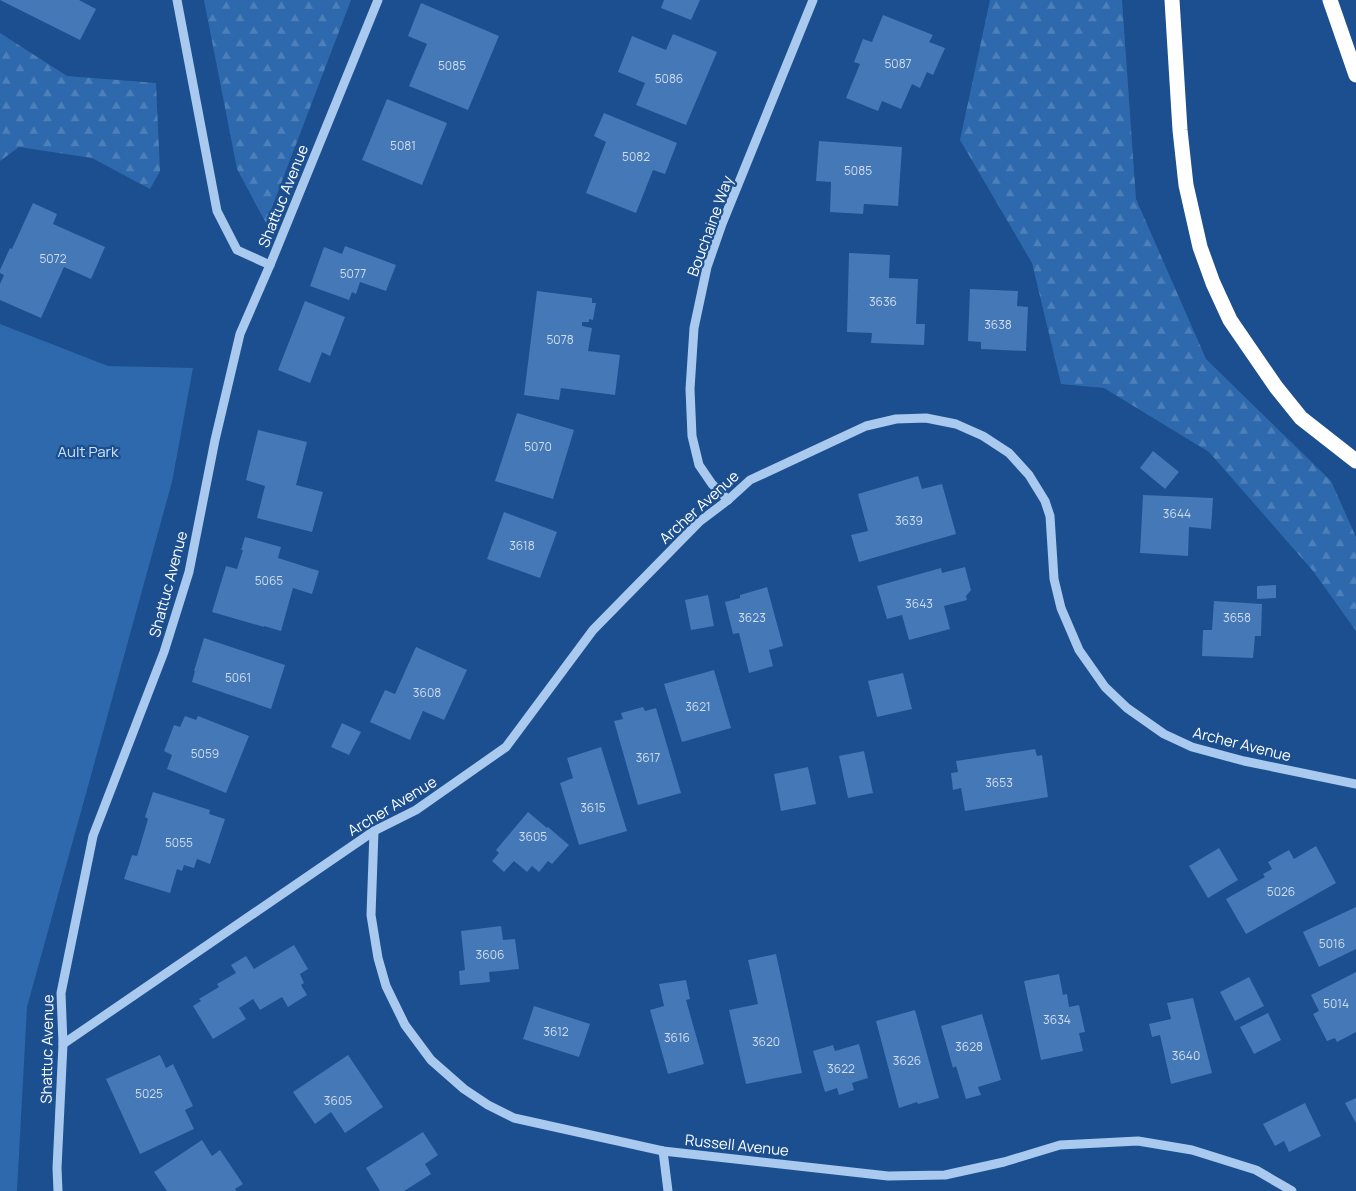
<svg xmlns="http://www.w3.org/2000/svg" width="1356" height="1191" font-family="Manrope,sans-serif">
	<defs>
		<pattern id="forest-firs" width="22" height="20" patternUnits="userSpaceOnUse" patternTransform="scale(1.25)"><rect width="22" height="20" fill="#2e69ad"/><path d="M5 1l3.5 6h-7zM16 11l3.5 6h-7z" fill="#4d80b9"/></pattern>
	</defs>
	<rect width="100%" height="100%" fill="#1b4f8f"/>
	<g fill="url(#forest-firs)">
		<path d="M 204,0 L 351,0 L 266,223 L 237,169 Z"/>
		<path d="M 990,0 L 1122,0 L 1136,199 L 1206,359 L 1331,481 L 1356,537 L 1356,631 L 1313,571 L 1209,452 L 1104,388 L 1061,384 L 1032,263 L 960,140 Z"/>
		<path d="M 0,33 L 67,76 L 156,83 L 160,171 L 150,189 L 92,158 L 19,147 L 0,161 Z"/>
	</g>
	<path fill="#2e69ad" d="M 0,324 L 108,366 L 193,368 L 172,482 L 27,1007 L 17,1191 L 0,1191 Z"/>
	<g fill="#4478b7">
		<path d="M 0,0 L 79,0 L 96,9 L 80,40 Z"/>
		<path d="M 664,0 L 700,0 L 691,20 L 661,8 Z"/>
		<path d="M 421,3 L 499,36 L 468,110 L 409,86 L 427,44 L 408,36 Z"/>
		<path d="M 883,15 L 933,35 L 929,42 L 945,48 L 933,75 L 927,72 L 920,88 L 912,84 L 901,109 L 882,101 L 878,111 L 846,98 L 860,64 L 854,62 L 863,39 L 872,42 Z"/>
		<path d="M 673,34 L 717,52 L 686,125 L 636,105 L 645,83 L 618,72 L 632,36 L 666,50 Z"/>
		<path d="M 387,99 L 447,123 L 422,185 L 362,160 Z"/>
		<path d="M 604,113 L 677,143 L 665,174 L 653,170 L 636,213 L 586,193 L 606,142 L 594,136 Z"/>
		<path d="M 819,141 L 902,147 L 898,206 L 864,204 L 863,214 L 830,212 L 831,182 L 816,181 Z"/>
		<path d="M 33,203 L 57,214 L 53,224 L 105,247 L 91,279 L 64,267 L 41,318 L 0,300 L 0,284 L 4,275 L 0,273 L 0,270 L 10,248 L 12,249 Z"/>
		<path d="M 345,246 L 396,265 L 386,291 L 360,282 L 356,294 L 352,292 L 349,300 L 310,286 L 324,247 L 342,254 Z"/>
		<path d="M 849,253 L 890,255 L 889,278 L 918,279 L 916,324 L 925,324 L 924,345 L 871,343 L 872,333 L 847,332 Z"/>
		<path d="M 970,289 L 1018,291 L 1017,306 L 1028,307 L 1026,351 L 981,349 L 981,342 L 968,341 Z"/>
		<path d="M 537,291 L 592,298 L 592,303 L 596,303 L 593,320 L 589,319 L 589,322 L 582,322 L 582,326 L 592,328 L 588,351 L 620,355 L 615,395 L 561,388 L 559,400 L 524,395 Z"/>
		<path d="M 305,301 L 345,317 L 330,356 L 322,352 L 310,383 L 278,370 Z"/>
		<path d="M 517,413 L 574,430 L 553,499 L 495,481 Z"/>
		<path d="M 258,430 L 307,442 L 296,485 L 323,492 L 312,532 L 257,518 L 265,486 L 246,480 Z"/>
		<path d="M 1153,451 L 1179,472 L 1165,489 L 1140,468 Z"/>
		<path d="M 918,476 L 922,489 L 942,484 L 956,534 L 859,562 L 851,535 L 868,531 L 858,494 Z"/>
		<path d="M 1143,495 L 1213,498 L 1211,529 L 1189,527 L 1188,556 L 1140,553 Z"/>
		<path d="M 504,512 L 557,532 L 540,578 L 487,559 Z"/>
		<path d="M 245,537 L 281,547 L 278,558 L 319,571 L 312,594 L 293,588 L 281,631 L 264,626 L 264,627 L 212,612 L 226,566 L 237,569 L 243,550 L 241,550 Z"/>
		<path d="M 965,567 L 971,590 L 966,596 L 967,600 L 944,606 L 950,629 L 909,640 L 902,615 L 887,619 L 877,586 L 941,568 L 942,573 Z"/>
		<path d="M 1276,585 L 1276,598 L 1257,599 L 1257,586 Z"/>
		<path d="M 767,587 L 783,646 L 769,650 L 773,666 L 749,673 L 739,633 L 733,634 L 725,602 L 740,598 L 740,595 Z"/>
		<path d="M 708,595 L 714,626 L 691,630 L 685,600 Z"/>
		<path d="M 1214,601 L 1262,604 L 1261,636 L 1255,636 L 1253,658 L 1202,656 L 1203,630 L 1212,630 Z"/>
		<path d="M 204,638 L 285,665 L 271,709 L 192,682 L 195,671 L 194,671 Z"/>
		<path d="M 416,647 L 467,670 L 444,720 L 423,711 L 410,740 L 370,722 L 385,690 L 395,694 Z"/>
		<path d="M 714,670 L 731,728 L 682,742 L 664,684 Z"/>
		<path d="M 903,673 L 912,709 L 877,717 L 868,681 Z"/>
		<path d="M 643,707 L 645,711 L 656,708 L 681,793 L 638,805 L 614,721 L 623,719 L 621,713 Z"/>
		<path d="M 185,716 L 196,720 L 198,716 L 249,736 L 226,793 L 167,769 L 172,755 L 164,751 L 174,725 L 180,727 Z"/>
		<path d="M 342,723 L 361,732 L 349,755 L 331,747 Z"/>
		<path d="M 601,747 L 627,831 L 579,845 L 560,783 L 573,778 L 567,758 Z"/>
		<path d="M 1035,749 L 1037,756 L 1042,755 L 1048,797 L 965,811 L 961,788 L 953,790 L 951,773 L 958,772 L 956,761 Z"/>
		<path d="M 864,751 L 873,793 L 848,798 L 839,756 Z"/>
		<path d="M 808,767 L 816,804 L 781,811 L 774,774 Z"/>
		<path d="M 153,792 L 210,810 L 209,814 L 225,819 L 210,864 L 197,859 L 194,868 L 184,865 L 182,871 L 177,869 L 170,893 L 124,879 L 132,855 L 137,856 L 140,846 L 148,819 L 145,817 Z"/>
		<path d="M 528,812 L 547,828 L 548,827 L 569,845 L 552,864 L 548,861 L 539,872 L 532,866 L 527,872 L 514,861 L 504,872 L 492,861 L 499,853 L 496,850 Z"/>
		<path d="M 1316,846 L 1336,883 L 1246,934 L 1226,899 L 1265,877 L 1263,874 L 1272,869 L 1268,862 L 1289,850 L 1294,859 Z"/>
		<path d="M 1219,848 L 1238,880 L 1208,898 L 1189,866 Z"/>
		<path d="M 1356,907 L 1356,949 L 1319,967 L 1303,932 Z"/>
		<path d="M 501,926 L 503,940 L 515,939 L 519,969 L 489,972 L 490,982 L 460,985 L 459,971 L 465,970 L 461,931 Z"/>
		<path d="M 294,945 L 308,969 L 300,974 L 304,983 L 301,985 L 307,995 L 288,1007 L 282,997 L 260,1010 L 253,999 L 239,1008 L 246,1019 L 213,1039 L 193,1006 L 201,1001 L 199,999 L 219,987 L 217,984 L 236,973 L 231,965 L 246,956 L 254,969 Z"/>
		<path d="M 776,954 L 802,1073 L 746,1084 L 729,1010 L 758,1004 L 748,960 Z"/>
		<path d="M 1356,972 L 1356,1032 L 1337,1042 L 1335,1038 L 1327,1041 L 1313,1014 L 1319,1011 L 1311,995 Z"/>
		<path d="M 1059,974 L 1063,995 L 1067,994 L 1069,1007 L 1079,1005 L 1085,1032 L 1079,1033 L 1083,1051 L 1041,1060 L 1024,981 Z"/>
		<path d="M 1249,977 L 1264,1006 L 1235,1021 L 1220,992 Z"/>
		<path d="M 686,980 L 690,999 L 686,1000 L 704,1064 L 668,1074 L 650,1010 L 664,1006 L 659,984 Z"/>
		<path d="M 1193,998 L 1212,1073 L 1171,1084 L 1160,1035 L 1152,1037 L 1149,1024 L 1171,1019 L 1167,1003 Z"/>
		<path d="M 534,1006 L 590,1024 L 579,1057 L 523,1039 Z"/>
		<path d="M 915,1010 L 939,1098 L 918,1104 L 917,1102 L 899,1108 L 876,1021 Z"/>
		<path d="M 1268,1013 L 1281,1040 L 1254,1054 L 1240,1027 Z"/>
		<path d="M 982,1014 L 1001,1080 L 978,1087 L 981,1095 L 966,1099 L 956,1066 L 953,1068 L 941,1026 Z"/>
		<path d="M 859,1044 L 868,1078 L 852,1083 L 854,1090 L 839,1095 L 837,1088 L 825,1092 L 813,1051 L 833,1045 L 835,1051 Z"/>
		<path d="M 160,1055 L 166,1068 L 173,1064 L 193,1106 L 185,1110 L 194,1129 L 140,1154 L 106,1079 Z"/>
		<path d="M 348,1055 L 383,1107 L 345,1133 L 331,1112 L 315,1124 L 293,1092 Z"/>
		<path d="M 1356,1098 L 1356,1123 L 1345,1103 Z"/>
		<path d="M 1305,1103 L 1321,1136 L 1289,1152 L 1284,1141 L 1275,1146 L 1263,1124 Z"/>
		<path d="M 423,1132 L 438,1155 L 425,1164 L 431,1174 L 404,1191 L 380,1191 L 366,1168 Z"/>
		<path d="M 202,1140 L 212,1156 L 220,1150 L 243,1184 L 235,1189 L 236,1191 L 167,1191 L 154,1172 Z"/>
	</g>
	<g fill="none" stroke-linecap="round" stroke-linejoin="round">
		<g stroke="#a9c9ee" stroke-width="9">
			<path d="M 177,0 L 217,211 L 237,250 L 270,265"/>
			<path d="M 728,500 L 712,484 L 699,465 L 692,436 L 690,389 L 694,328 L 707,267 L 722,224 L 813,0"/>
			<path d="M 374,831 L 371,915 L 378,958 L 386,986 L 405,1025 L 431,1060 L 464,1089 L 488,1105 L 514,1118 L 663,1151 L 888,1176 L 945,1175 L 1004,1162 L 1060,1145 L 1138,1141 L 1192,1150 L 1256,1170 L 1292,1191"/>
			<path d="M 63,1044 L 374,831 L 416,810 L 506,747 L 593,630 L 699,522 L 728,500 L 750,480 L 866,426 L 896,419 L 926,418 L 956,424 L 983,436 L 1009,453 L 1029,475 L 1045,501 L 1050,516 L 1054,579 L 1061,608 L 1079,650 L 1105,687 L 1127,708 L 1164,734 L 1192,747 L 1244,761 L 1356,784"/>
			<path d="M 663,1151 L 668,1191"/>
			<path d="M 58,1191 L 57,1168 L 63,1044 L 61,993 L 93,836 L 164,652 L 189,572 L 215,440 L 240,334 L 270,265 L 378,0"/>
		</g>
		<g stroke="#fff" stroke-width="15">
			<path d="M 1172,0 L 1180,130 L 1186,185 L 1200,247 L 1213,283 L 1230,320 L 1276,387 L 1301,418 L 1356,461"/>
			<path d="M 1330,0 L 1356,75"/>
		</g>
	</g>
	<g text-anchor="middle" dominant-baseline="central" stroke-width="4.5" stroke-linejoin="round" paint-order="stroke">
		<g font-size="12" fill="#d0dded">
			<text x="898" y="63">5087</text>
			<text x="452" y="65">5085</text>
			<text x="669" y="78">5086</text>
			<text x="403" y="145">5081</text>
			<text x="636" y="156">5082</text>
			<text x="858" y="170">5085</text>
			<text x="53" y="258">5072</text>
			<text x="353" y="273">5077</text>
			<text x="883" y="301">3636</text>
			<text x="998" y="324">3638</text>
			<text x="560" y="339">5078</text>
			<text x="538" y="446">5070</text>
			<text x="1177" y="513">3644</text>
			<text x="909" y="520">3639</text>
			<text x="522" y="545">3618</text>
			<text x="269" y="580">5065</text>
			<text x="919" y="603">3643</text>
			<text x="752" y="617">3623</text>
			<text x="1237" y="617">3658</text>
			<text x="238" y="677">5061</text>
			<text x="427" y="692">3608</text>
			<text x="698" y="706">3621</text>
			<text x="205" y="753">5059</text>
			<text x="648" y="757">3617</text>
			<text x="999" y="782">3653</text>
			<text x="593" y="807">3615</text>
			<text x="533" y="836">3605</text>
			<text x="179" y="842">5055</text>
			<text x="1281" y="891">5026</text>
			<text x="1332" y="943">5016</text>
			<text x="490" y="954">3606</text>
			<text x="1336" y="1003">5014</text>
			<text x="1057" y="1019">3634</text>
			<text x="556" y="1031">3612</text>
			<text x="677" y="1037">3616</text>
			<text x="766" y="1041">3620</text>
			<text x="969" y="1046">3628</text>
			<text x="1186" y="1055">3640</text>
			<text x="907" y="1060">3626</text>
			<text x="841" y="1068">3622</text>
			<text x="149" y="1093">5025</text>
			<text x="338" y="1100">3605</text>
		</g>
		<g font-size="15" fill="#fff" stroke="#1b4f8f">
			<text transform="translate(283 196) rotate(-68)">Shattuc Avenue</text>
			<text transform="translate(710 226) rotate(-70)">Bouchaine Way</text>
			<text transform="translate(699 507) rotate(-42)">Archer Avenue</text>
			<text transform="translate(168 584) rotate(-75)">Shattuc Avenue</text>
			<text transform="translate(1242 744) rotate(14)">Archer Avenue</text>
			<text transform="translate(392 806) rotate(-31)">Archer Avenue</text>
			<text transform="translate(47 1049) rotate(-89)">Shattuc Avenue</text>
			<text transform="translate(737 1145) rotate(6)">Russell Avenue</text>
		</g>
		<g font-size="15" fill="#cfe3fa" stroke="#1b4f8f">
			<text x="88" y="451">Ault Park</text>
		</g>
	</g>
</svg>
